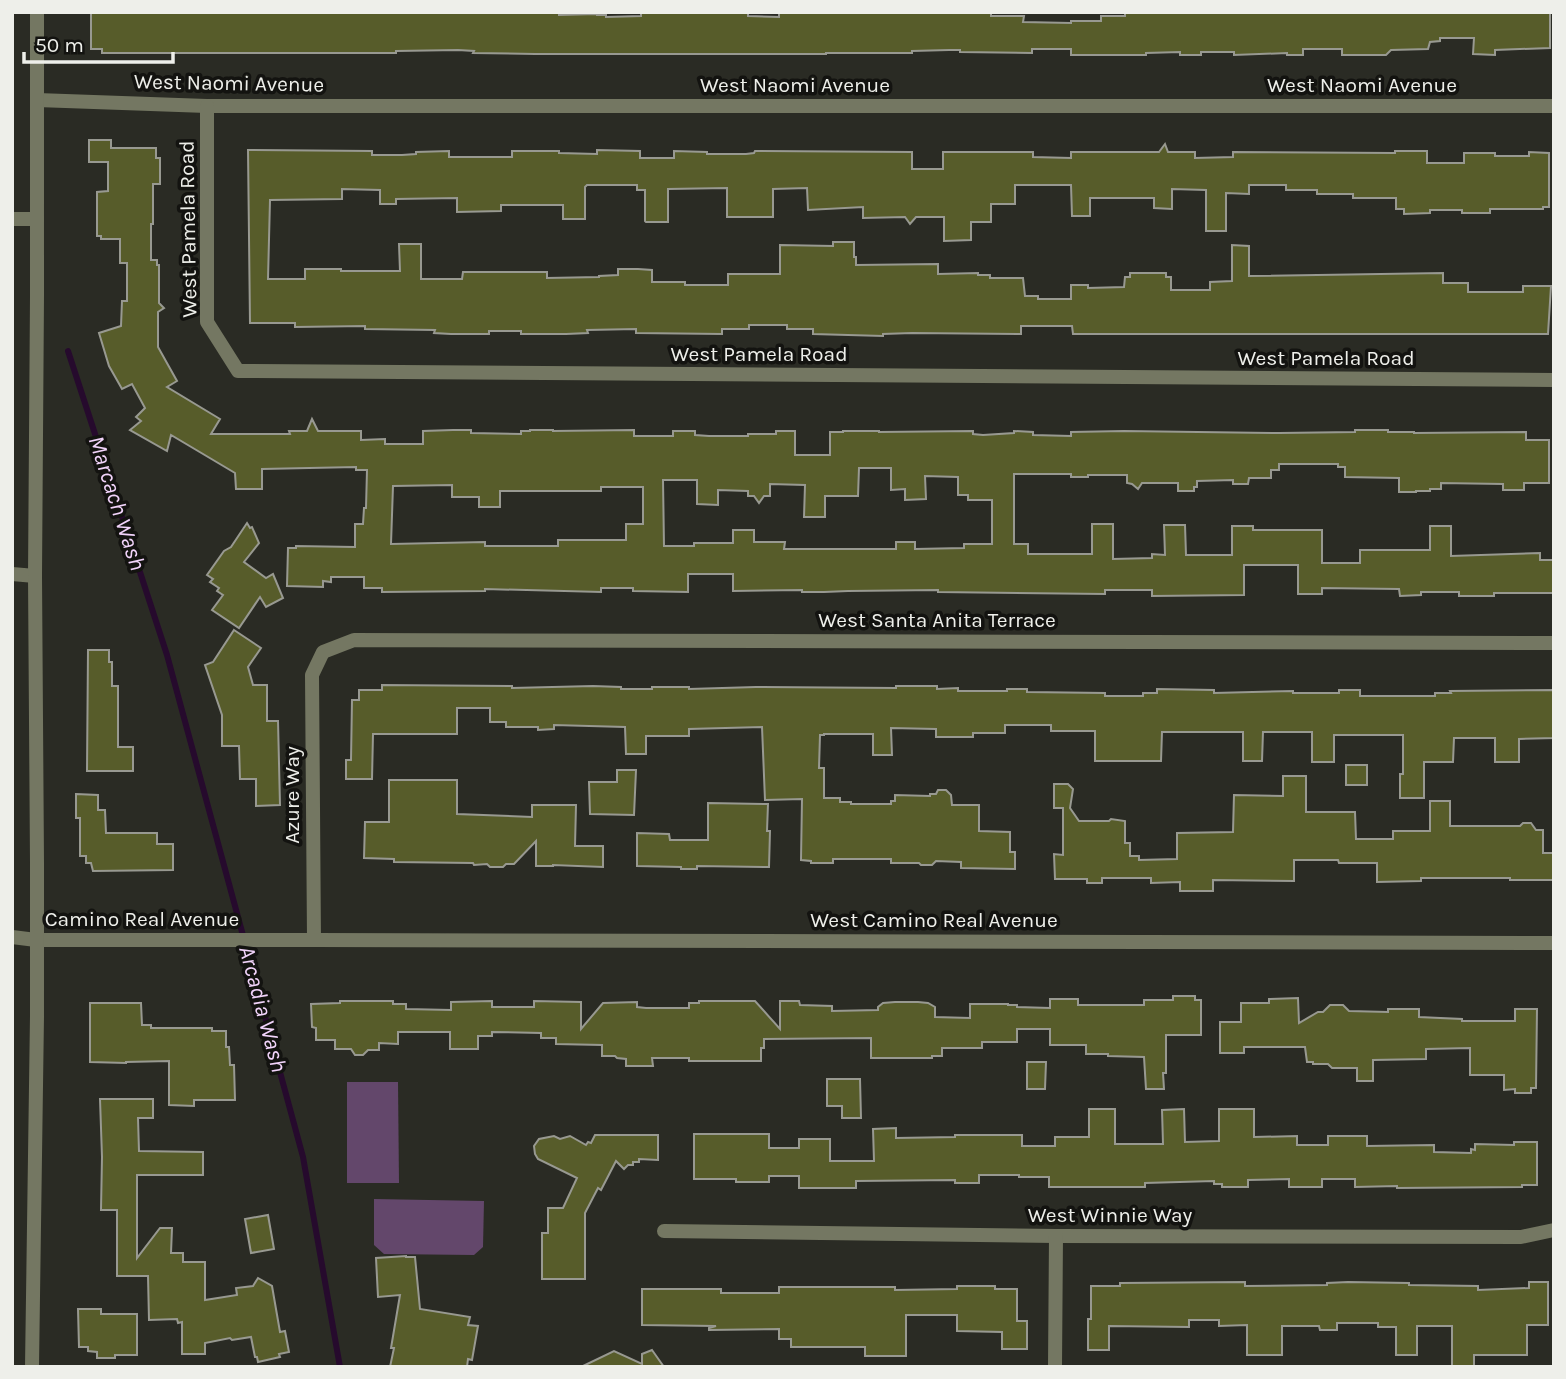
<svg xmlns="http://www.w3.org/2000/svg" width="1566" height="1379" font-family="Karla,sans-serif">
	<rect width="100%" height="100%" fill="#2a2b24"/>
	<g fill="#63476b">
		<path d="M 347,1082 L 398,1082 L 399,1183 L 347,1183 Z"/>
		<path d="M 374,1199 L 484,1201 L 483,1247 L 474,1255 L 384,1254 L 374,1245 Z"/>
	</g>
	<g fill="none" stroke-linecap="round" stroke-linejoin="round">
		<path stroke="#260a2d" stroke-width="6" d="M 68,351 L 167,655 L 303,1157 L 340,1367"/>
	</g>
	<g fill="#575c2a" stroke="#989991" stroke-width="2" fill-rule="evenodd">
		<path d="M 91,12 L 559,12 L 559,15 L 597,14 L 597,15 L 606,15 L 606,17 L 641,16 L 641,12 L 748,12 L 748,16 L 779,17 L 779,12 L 991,12 L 991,16 L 1024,16 L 1023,22 L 1071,23 L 1071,21 L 1101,21 L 1101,16 L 1125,16 L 1125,12 L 1550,12 L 1550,48 L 1495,50 L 1495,55 L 1473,54 L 1474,38 L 1440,38 L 1440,41 L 1430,42 L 1428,49 L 1391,50 L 1386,55 L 1342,55 L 1342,49 L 1303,49 L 1303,55 L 1287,55 L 1287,53 L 1234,55 L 1234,52 L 1201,52 L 1201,55 L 1180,55 L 1180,52 L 1146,53 L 1146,55 L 1071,55 L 1071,49 L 1032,49 L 1032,53 L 960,52 L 960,50 L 949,50 L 912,51 L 912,53 L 826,53 L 826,54 L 535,54 L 473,53 L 474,51 L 458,50 L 396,51 L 396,53 L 102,53 L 102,49 L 91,49 Z"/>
		<path d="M 89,140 L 111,140 L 111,148 L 156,148 L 156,158 L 160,158 L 160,184 L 153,184 L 153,224 L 151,224 L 151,260 L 157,260 L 157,265 L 159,265 L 159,303 L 164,308 L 158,312 L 158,347 L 177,381 L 167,387 L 220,419 L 211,434 L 290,434 L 289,431 L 307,431 L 312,419 L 318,431 L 361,431 L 361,440 L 385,439 L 385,444 L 423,444 L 423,431 L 453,430 L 471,430 L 471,433 L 521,434 L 521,431 L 530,431 L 530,430 L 553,430 L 553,431 L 634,430 L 634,436 L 673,436 L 673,431 L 695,431 L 695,435 L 709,436 L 748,436 L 748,434 L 776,434 L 776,431 L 795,431 L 795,455 L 830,455 L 830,432 L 843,432 L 843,431 L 879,431 L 879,432 L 973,431 L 973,434 L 983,435 L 1014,433 L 1014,431 L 1033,432 L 1033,435 L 1071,436 L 1071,432 L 1124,431 L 1279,433 L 1355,432 L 1355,430 L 1388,430 L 1388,432 L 1414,432 L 1414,433 L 1526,432 L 1526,440 L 1549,440 L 1549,483 L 1524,483 L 1524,490 L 1503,490 L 1503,484 L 1441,483 L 1441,489 L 1430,489 L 1430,491 L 1416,491 L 1416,492 L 1399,492 L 1399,478 L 1345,477 L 1345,467 L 1338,467 L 1338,464 L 1279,464 L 1279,470 L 1271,470 L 1271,478 L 1249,478 L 1248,484 L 1233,484 L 1233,480 L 1197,481 L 1197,487 L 1194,487 L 1194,491 L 1178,491 L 1178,483 L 1142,483 L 1138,489 L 1132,484 L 1127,483 L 1127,475 L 1088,475 L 1088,477 L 1071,477 L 1071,474 L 1014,474 L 1014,544 L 1028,544 L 1028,554 L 1092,554 L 1092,524 L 1113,524 L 1113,559 L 1152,558 L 1152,554 L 1165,555 L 1164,525 L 1185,525 L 1186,555 L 1232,555 L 1232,526 L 1253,526 L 1253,530 L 1322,530 L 1322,563 L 1360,563 L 1360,550 L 1430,550 L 1430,526 L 1451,526 L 1451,556 L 1540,553 L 1540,560 L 1554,560 L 1554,593 L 1494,593 L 1494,596 L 1459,596 L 1459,592 L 1421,592 L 1421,595 L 1400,596 L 1399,589 L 1322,588 L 1322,594 L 1298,594 L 1298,565 L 1244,565 L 1244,595 L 1152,596 L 1152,590 L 1105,590 L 1105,594 L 938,592 L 938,590 L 848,591 L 824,592 L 802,592 L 802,590 L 733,591 L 733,574 L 688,574 L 688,592 L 633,591 L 633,588 L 601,588 L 601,592 L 485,589 L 485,591 L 382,592 L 382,588 L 364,588 L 364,577 L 331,577 L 331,582 L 323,581 L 323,587 L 287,586 L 288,548 L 296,548 L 296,546 L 355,547 L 355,524 L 363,524 L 364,508 L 366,508 L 367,470 L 356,470 L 356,467 L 262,469 L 262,489 L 236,489 L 235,473 L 171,435 L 167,451 L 130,430 L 141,421 L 136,417 L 145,408 L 132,384 L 122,389 L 109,366 L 99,333 L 121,326 L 122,301 L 127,301 L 127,263 L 120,263 L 120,239 L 101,239 L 101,236 L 97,236 L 97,192 L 108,191 L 108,162 L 89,162 ZM 859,468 L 891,468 L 891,490 L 905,489 L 905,500 L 926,499 L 925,476 L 958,477 L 958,495 L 968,495 L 968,500 L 992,500 L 992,544 L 964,544 L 964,548 L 915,549 L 915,542 L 896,542 L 896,549 L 784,549 L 785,542 L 754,542 L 754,530 L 733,530 L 733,543 L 694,543 L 694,546 L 664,546 L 663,480 L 697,480 L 697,504 L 718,505 L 718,490 L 748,491 L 748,496 L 754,496 L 759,503 L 764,496 L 770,496 L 770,484 L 805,485 L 804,517 L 825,517 L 825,496 L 858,496 ZM 452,485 L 452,497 L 479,497 L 479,507 L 500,507 L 500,491 L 601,491 L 601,487 L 643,487 L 643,524 L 626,524 L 626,540 L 558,540 L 558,546 L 485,546 L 485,542 L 391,544 L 393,486 Z"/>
		<path d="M 1165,144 L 1168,152 L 1195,152 L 1195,158 L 1233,157 L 1233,152 L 1395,153 L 1395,151 L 1427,151 L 1427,163 L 1464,163 L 1464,153 L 1495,153 L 1495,156 L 1529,156 L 1529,152 L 1549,153 L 1549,207 L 1543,207 L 1543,209 L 1490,209 L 1490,213 L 1462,213 L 1462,210 L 1430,210 L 1430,213 L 1404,214 L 1404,209 L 1396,209 L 1396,198 L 1353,198 L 1353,194 L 1317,194 L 1317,190 L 1286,190 L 1286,185 L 1249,185 L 1249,194 L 1226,193 L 1226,231 L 1206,231 L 1206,190 L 1172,189 L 1172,209 L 1154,208 L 1154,198 L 1090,198 L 1090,216 L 1072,216 L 1071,185 L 1015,185 L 1015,204 L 991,204 L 991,222 L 971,222 L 971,240 L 944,241 L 944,217 L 916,217 L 910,224 L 905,217 L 863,218 L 863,207 L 808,210 L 807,188 L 773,189 L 773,217 L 727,217 L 727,188 L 668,189 L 668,222 L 646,222 L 645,221 L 645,190 L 637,190 L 637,185 L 587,185 L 585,187 L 585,219 L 563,219 L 563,205 L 501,205 L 501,211 L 457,212 L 457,198 L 396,199 L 396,204 L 380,204 L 380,190 L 342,189 L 342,199 L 270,200 L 268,279 L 305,279 L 305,269 L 341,269 L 341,271 L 400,271 L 399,244 L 421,244 L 421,279 L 462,279 L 463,272 L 547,272 L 547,278 L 599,277 L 599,276 L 618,275 L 618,269 L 638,269 L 652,270 L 652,282 L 685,282 L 685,285 L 728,285 L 728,274 L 780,274 L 780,245 L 833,246 L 833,242 L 854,242 L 854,257 L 856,257 L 856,265 L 938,264 L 938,274 L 978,273 L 978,275 L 990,275 L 990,278 L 1023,278 L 1025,296 L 1038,296 L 1038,299 L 1071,299 L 1071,285 L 1088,285 L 1088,288 L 1124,287 L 1125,277 L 1130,277 L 1130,273 L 1166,273 L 1166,277 L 1171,277 L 1171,290 L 1210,290 L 1210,282 L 1232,281 L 1232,245 L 1249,246 L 1249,276 L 1443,273 L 1443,283 L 1468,283 L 1468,292 L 1523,292 L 1523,286 L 1551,286 L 1548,334 L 1073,334 L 1072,326 L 1021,326 L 1021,334 L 912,333 L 883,334 L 883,336 L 813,334 L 813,329 L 787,329 L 787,325 L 749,325 L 749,329 L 722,329 L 722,334 L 636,333 L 636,329 L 587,330 L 588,333 L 566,334 L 521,334 L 521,331 L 489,331 L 489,334 L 451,334 L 434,333 L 435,330 L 365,329 L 365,326 L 295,327 L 295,323 L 250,323 L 248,150 L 372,151 L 372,155 L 402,155 L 416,154 L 416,152 L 449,151 L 449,157 L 512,157 L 512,151 L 559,151 L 559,153 L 597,154 L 597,150 L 640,151 L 640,158 L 674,158 L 674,151 L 707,152 L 707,154 L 746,154 L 754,153 L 755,151 L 912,152 L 912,169 L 943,169 L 943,152 L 1033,152 L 1033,157 L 1071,158 L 1071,152 L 1159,152 Z"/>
		<path d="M 247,523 L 250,528 L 252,527 L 259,543 L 244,562 L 266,578 L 273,574 L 283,598 L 266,607 L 260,597 L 239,628 L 212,610 L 223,595 L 217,591 L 219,588 L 210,582 L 213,579 L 207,575 L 224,551 L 231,547 Z"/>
		<path d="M 234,630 L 261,648 L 248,667 L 253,685 L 267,685 L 267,721 L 278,721 L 280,805 L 256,806 L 256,779 L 240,779 L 239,746 L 222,746 L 222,715 L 205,665 L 213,662 Z"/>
		<path d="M 88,650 L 109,650 L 109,662 L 112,662 L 112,686 L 118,686 L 118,747 L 133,747 L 133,771 L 87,771 Z"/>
		<path d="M 382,685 L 512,686 L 512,688 L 593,686 L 621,687 L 621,689 L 652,689 L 652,687 L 689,687 L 689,689 L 756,687 L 896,688 L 896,686 L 937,686 L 937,689 L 958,688 L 958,691 L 1007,691 L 1007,689 L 1027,689 L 1027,692 L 1105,693 L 1105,696 L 1143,696 L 1143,693 L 1157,693 L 1157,689 L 1214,690 L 1214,693 L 1293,691 L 1293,693 L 1339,693 L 1339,690 L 1360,690 L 1360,696 L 1435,696 L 1435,693 L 1451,693 L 1450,691 L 1554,690 L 1554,738 L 1519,739 L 1519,762 L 1495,762 L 1495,738 L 1454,738 L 1453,762 L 1424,762 L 1424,798 L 1400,798 L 1400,774 L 1403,774 L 1403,735 L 1334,735 L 1334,762 L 1312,762 L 1312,732 L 1263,732 L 1262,761 L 1243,761 L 1243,732 L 1162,732 L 1161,761 L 1095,761 L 1095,731 L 1051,731 L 1051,725 L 1005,725 L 1005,733 L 973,733 L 973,737 L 936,737 L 936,729 L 891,728 L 892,755 L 873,755 L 873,734 L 824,734 L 824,735 L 820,735 L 819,768 L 824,768 L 824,798 L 840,798 L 840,802 L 851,802 L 851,804 L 891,804 L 891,801 L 895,801 L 895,795 L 930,796 L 930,794 L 936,794 L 938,790 L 946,790 L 951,795 L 952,805 L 979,805 L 979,831 L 1010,832 L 1010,852 L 1015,852 L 1015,869 L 961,868 L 961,862 L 936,861 L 932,865 L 921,865 L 919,863 L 891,863 L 891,859 L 833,859 L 833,863 L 811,863 L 811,861 L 801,860 L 802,799 L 765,800 L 762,727 L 689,729 L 689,736 L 646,736 L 646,754 L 626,754 L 625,727 L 554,725 L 554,729 L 538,730 L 538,727 L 506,727 L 506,722 L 490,722 L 490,708 L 457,708 L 457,734 L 373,734 L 372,779 L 346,779 L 346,760 L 351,760 L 352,700 L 359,700 L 359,690 L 382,690 Z"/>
		<rect x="1346" y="765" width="21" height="20"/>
		<path d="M 617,770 L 636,770 L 634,815 L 590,814 L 589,782 L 617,782 Z"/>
		<path d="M 1283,776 L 1306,776 L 1306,812 L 1355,812 L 1356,839 L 1393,839 L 1393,831 L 1430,831 L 1430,801 L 1450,801 L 1450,826 L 1520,826 L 1523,823 L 1531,823 L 1536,830 L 1543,830 L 1543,853 L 1554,853 L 1554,880 L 1510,880 L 1510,878 L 1421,878 L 1421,881 L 1377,882 L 1377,863 L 1339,863 L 1338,860 L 1294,860 L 1294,881 L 1213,880 L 1213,891 L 1180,891 L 1180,882 L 1151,883 L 1151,878 L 1102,878 L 1102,883 L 1087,883 L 1087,879 L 1055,879 L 1054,854 L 1063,855 L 1063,808 L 1054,808 L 1054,784 L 1068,784 L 1073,789 L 1070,808 L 1079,821 L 1109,821 L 1111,819 L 1125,821 L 1125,843 L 1130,843 L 1130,856 L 1139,856 L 1139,860 L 1177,859 L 1177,833 L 1233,832 L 1234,795 L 1283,796 Z"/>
		<path d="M 389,780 L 457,780 L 457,814 L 532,817 L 532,805 L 576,805 L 575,846 L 603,846 L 603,867 L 553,865 L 553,866 L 536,866 L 536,841 L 514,864 L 506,864 L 503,867 L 490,867 L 487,864 L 474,865 L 473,863 L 394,862 L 394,859 L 364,858 L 365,822 L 389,822 Z"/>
		<path d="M 76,794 L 98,795 L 98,810 L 105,810 L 106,833 L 157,833 L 157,844 L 173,844 L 173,870 L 93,871 L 91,863 L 86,863 L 86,856 L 80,856 L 80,818 L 76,818 Z"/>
		<path d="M 708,803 L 768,804 L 767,831 L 770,831 L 769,867 L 697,866 L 697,869 L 681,869 L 681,867 L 637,866 L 637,833 L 669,834 L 670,840 L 708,840 Z"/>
		<path d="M 1173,996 L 1195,996 L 1195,1000 L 1201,1000 L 1201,1035 L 1166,1035 L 1166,1073 L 1163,1073 L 1164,1089 L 1146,1089 L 1144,1057 L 1108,1056 L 1108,1054 L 1086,1054 L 1086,1045 L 1050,1045 L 1050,1029 L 1017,1029 L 1017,1042 L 982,1042 L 982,1048 L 942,1048 L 942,1056 L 932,1056 L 932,1058 L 871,1058 L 871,1038 L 764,1039 L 764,1048 L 761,1048 L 761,1061 L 689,1061 L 689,1058 L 652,1058 L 653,1066 L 626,1066 L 626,1059 L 617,1058 L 615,1056 L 602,1056 L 602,1045 L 556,1044 L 556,1038 L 541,1038 L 541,1033 L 492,1032 L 492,1036 L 478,1036 L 478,1049 L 450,1049 L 450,1032 L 398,1032 L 398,1044 L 379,1043 L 379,1050 L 368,1050 L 363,1055 L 355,1055 L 351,1049 L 335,1049 L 335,1040 L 316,1040 L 316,1028 L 312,1027 L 311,1004 L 340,1003 L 340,1001 L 393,1001 L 393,1004 L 406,1004 L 406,1009 L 451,1010 L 451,1002 L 492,1001 L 492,1007 L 534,1007 L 534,1001 L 581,1002 L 581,1029 L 603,1003 L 637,1002 L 637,1007 L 646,1008 L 689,1008 L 689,1003 L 699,1003 L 699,1001 L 755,1001 L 780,1029 L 780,1001 L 799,1001 L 800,1005 L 832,1006 L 832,1011 L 878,1010 L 878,1007 L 883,1003 L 895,1002 L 918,1002 L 928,1003 L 935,1007 L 935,1017 L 970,1018 L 970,1004 L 1008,1004 L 1008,1005 L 1017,1005 L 1017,1007 L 1050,1008 L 1050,999 L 1078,999 L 1078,1005 L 1144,1005 L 1144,1000 L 1173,1000 Z"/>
		<path d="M 1298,998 L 1299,1023 L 1318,1012 L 1323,1012 L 1330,1005 L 1343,1005 L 1349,1011 L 1388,1012 L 1388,1009 L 1419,1009 L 1419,1017 L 1462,1019 L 1462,1021 L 1515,1021 L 1515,1009 L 1537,1009 L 1536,1088 L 1531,1088 L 1531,1093 L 1515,1093 L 1515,1089 L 1504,1090 L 1504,1075 L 1470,1075 L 1470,1048 L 1426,1049 L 1426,1059 L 1373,1060 L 1373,1081 L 1357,1081 L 1357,1068 L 1332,1068 L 1328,1064 L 1313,1064 L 1313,1062 L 1307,1062 L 1305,1047 L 1244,1047 L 1244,1053 L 1220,1053 L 1220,1022 L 1241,1022 L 1241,1003 L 1269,1003 L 1269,999 Z"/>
		<path d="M 90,1003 L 141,1003 L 142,1025 L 151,1025 L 151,1028 L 212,1028 L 212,1031 L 226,1031 L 226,1047 L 229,1047 L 230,1065 L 234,1065 L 235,1100 L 194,1100 L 194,1106 L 169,1105 L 169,1061 L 126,1062 L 126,1063 L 90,1062 Z"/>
		<path d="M 1027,1062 L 1046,1062 L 1045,1089 L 1027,1089 Z"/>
		<path d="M 827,1079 L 860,1079 L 861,1118 L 842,1118 L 842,1106 L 827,1106 Z"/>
		<path d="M 100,1099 L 153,1099 L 153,1118 L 138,1118 L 139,1151 L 203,1152 L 203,1175 L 137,1175 L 137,1258 L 160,1228 L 172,1228 L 171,1253 L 183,1253 L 183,1262 L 205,1262 L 205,1300 L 237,1295 L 236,1288 L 253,1286 L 258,1278 L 272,1286 L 280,1332 L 285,1331 L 289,1352 L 279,1354 L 280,1357 L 258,1362 L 257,1357 L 255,1357 L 251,1337 L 232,1340 L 230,1338 L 205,1343 L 205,1354 L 182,1354 L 182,1322 L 178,1323 L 177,1319 L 149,1320 L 148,1276 L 117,1276 L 117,1210 L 101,1210 L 102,1157 Z"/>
		<path d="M 1089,1109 L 1115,1109 L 1115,1144 L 1163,1144 L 1162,1110 L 1184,1109 L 1185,1142 L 1219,1141 L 1219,1109 L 1254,1109 L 1254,1137 L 1297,1136 L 1297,1145 L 1328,1145 L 1328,1136 L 1367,1136 L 1367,1146 L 1434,1145 L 1434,1152 L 1471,1153 L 1471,1149 L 1475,1150 L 1475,1144 L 1514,1145 L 1514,1142 L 1537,1142 L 1537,1185 L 1522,1185 L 1522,1187 L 1397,1188 L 1397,1186 L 1355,1187 L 1355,1179 L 1322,1179 L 1322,1187 L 1289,1187 L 1289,1179 L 1248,1180 L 1248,1187 L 1222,1187 L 1222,1184 L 1214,1184 L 1214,1181 L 1145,1183 L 1145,1187 L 1049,1187 L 1049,1177 L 1019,1177 L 1019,1175 L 979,1175 L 979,1183 L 955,1183 L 955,1180 L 856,1181 L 856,1188 L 799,1188 L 799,1176 L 769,1176 L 769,1182 L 736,1182 L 736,1179 L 694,1179 L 694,1134 L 769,1134 L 769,1148 L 799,1148 L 799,1139 L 830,1139 L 830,1161 L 874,1161 L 873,1129 L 896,1128 L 896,1138 L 955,1137 L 955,1135 L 1022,1135 L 1022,1146 L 1055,1146 L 1055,1137 L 1089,1137 Z"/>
		<path d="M 595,1135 L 658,1135 L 658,1160 L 639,1159 L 639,1162 L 633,1162 L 633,1165 L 628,1165 L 624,1169 L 616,1161 L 601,1190 L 598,1188 L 585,1213 L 585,1279 L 542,1279 L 542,1233 L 548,1233 L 548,1208 L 563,1208 L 577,1178 L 538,1159 L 535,1154 L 534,1146 L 539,1139 L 554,1136 L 560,1139 L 570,1136 L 586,1145 L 588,1142 L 591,1143 Z"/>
		<path d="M 268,1215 L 274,1249 L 251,1253 L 245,1219 Z"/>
		<path d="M 406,1256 L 406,1257 L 415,1257 L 420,1309 L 470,1317 L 468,1325 L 478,1326 L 472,1360 L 468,1359 L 467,1367 L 390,1367 L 394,1348 L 391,1348 L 400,1295 L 378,1297 L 376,1258 Z"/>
		<path d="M 1245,1282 L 1245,1286 L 1327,1285 L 1327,1283 L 1348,1282 L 1409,1283 L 1409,1285 L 1478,1286 L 1478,1290 L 1529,1288 L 1529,1282 L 1548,1282 L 1548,1325 L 1527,1325 L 1527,1355 L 1474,1355 L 1474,1367 L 1452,1367 L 1452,1326 L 1417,1326 L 1417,1355 L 1396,1355 L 1396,1327 L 1378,1327 L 1378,1323 L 1337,1323 L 1337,1330 L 1320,1330 L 1319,1326 L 1282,1326 L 1282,1355 L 1247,1355 L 1247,1325 L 1219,1326 L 1219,1320 L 1189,1320 L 1189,1327 L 1109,1326 L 1109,1350 L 1088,1350 L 1088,1319 L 1091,1319 L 1091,1286 L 1120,1286 L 1120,1283 Z"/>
		<path d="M 957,1286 L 995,1286 L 995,1289 L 1017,1289 L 1017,1321 L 1027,1321 L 1027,1349 L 1002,1349 L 1002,1332 L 957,1331 L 957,1315 L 906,1315 L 906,1356 L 865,1356 L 865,1347 L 791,1347 L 791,1339 L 779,1339 L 779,1329 L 709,1330 L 709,1328 L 716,1326 L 642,1325 L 642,1289 L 721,1289 L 721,1293 L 779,1293 L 779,1287 L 895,1287 L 895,1290 L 957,1289 Z"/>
		<path d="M 78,1309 L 101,1309 L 101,1314 L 137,1314 L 137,1355 L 115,1355 L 115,1358 L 97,1358 L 97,1352 L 88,1351 L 88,1347 L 79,1347 Z"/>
		<path d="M 652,1350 L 664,1367 L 581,1367 L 614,1351 L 642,1364 L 642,1354 Z"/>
	</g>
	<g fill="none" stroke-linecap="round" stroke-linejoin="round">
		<g stroke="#747762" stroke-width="14">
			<path d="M 37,100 L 207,106 L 1554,106"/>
			<path d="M 207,106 L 207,322 L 238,371 L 1554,380"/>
			<path d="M 12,219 L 37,219"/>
			<path d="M 12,574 L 35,576"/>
			<path d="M 314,940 L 312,675 L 323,652 L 354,640 L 1554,643"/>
			<path d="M 664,1231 L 1056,1236 L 1521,1237 L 1554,1230"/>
			<path d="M 1055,1367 L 1056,1236"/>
		</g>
		<g stroke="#747762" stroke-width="14">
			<path d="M 12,937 L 36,940 L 314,940 L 1554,943"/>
			<path d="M 32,1367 L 37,1016 L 37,863 L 35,576 L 37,296 L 37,12"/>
		</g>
	</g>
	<g text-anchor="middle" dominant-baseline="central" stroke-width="7" stroke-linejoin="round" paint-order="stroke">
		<g font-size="21" fill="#eeefea" stroke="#131310">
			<text transform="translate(229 83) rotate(1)">West Naomi Avenue</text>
			<text x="795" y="85">West Naomi Avenue</text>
			<text x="1362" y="85">West Naomi Avenue</text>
			<text transform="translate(188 229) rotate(-91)">West Pamela Road</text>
			<text x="759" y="354">West Pamela Road</text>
			<text x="1326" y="358">West Pamela Road</text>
			<text x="937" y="620">West Santa Anita Terrace</text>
			<text transform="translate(292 795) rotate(-90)">Azure Way</text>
			<text x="142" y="919">Camino Real Avenue</text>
			<text x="934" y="920">West Camino Real Avenue</text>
			<text x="1110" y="1215">West Winnie Way</text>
		</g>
		<g font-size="23" font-style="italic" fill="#f2d4fb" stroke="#131310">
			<text transform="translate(117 503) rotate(72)">Marcach Wash</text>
			<text transform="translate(263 1009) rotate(75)">Arcadia Wash</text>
		</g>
	</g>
	<rect width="1566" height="1379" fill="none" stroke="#eeefea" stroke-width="28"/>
	<path d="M24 52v10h149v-10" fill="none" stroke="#eeefea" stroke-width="3.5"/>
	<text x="35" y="52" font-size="21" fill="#eeefea" stroke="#131310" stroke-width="5" paint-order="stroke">50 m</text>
</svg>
